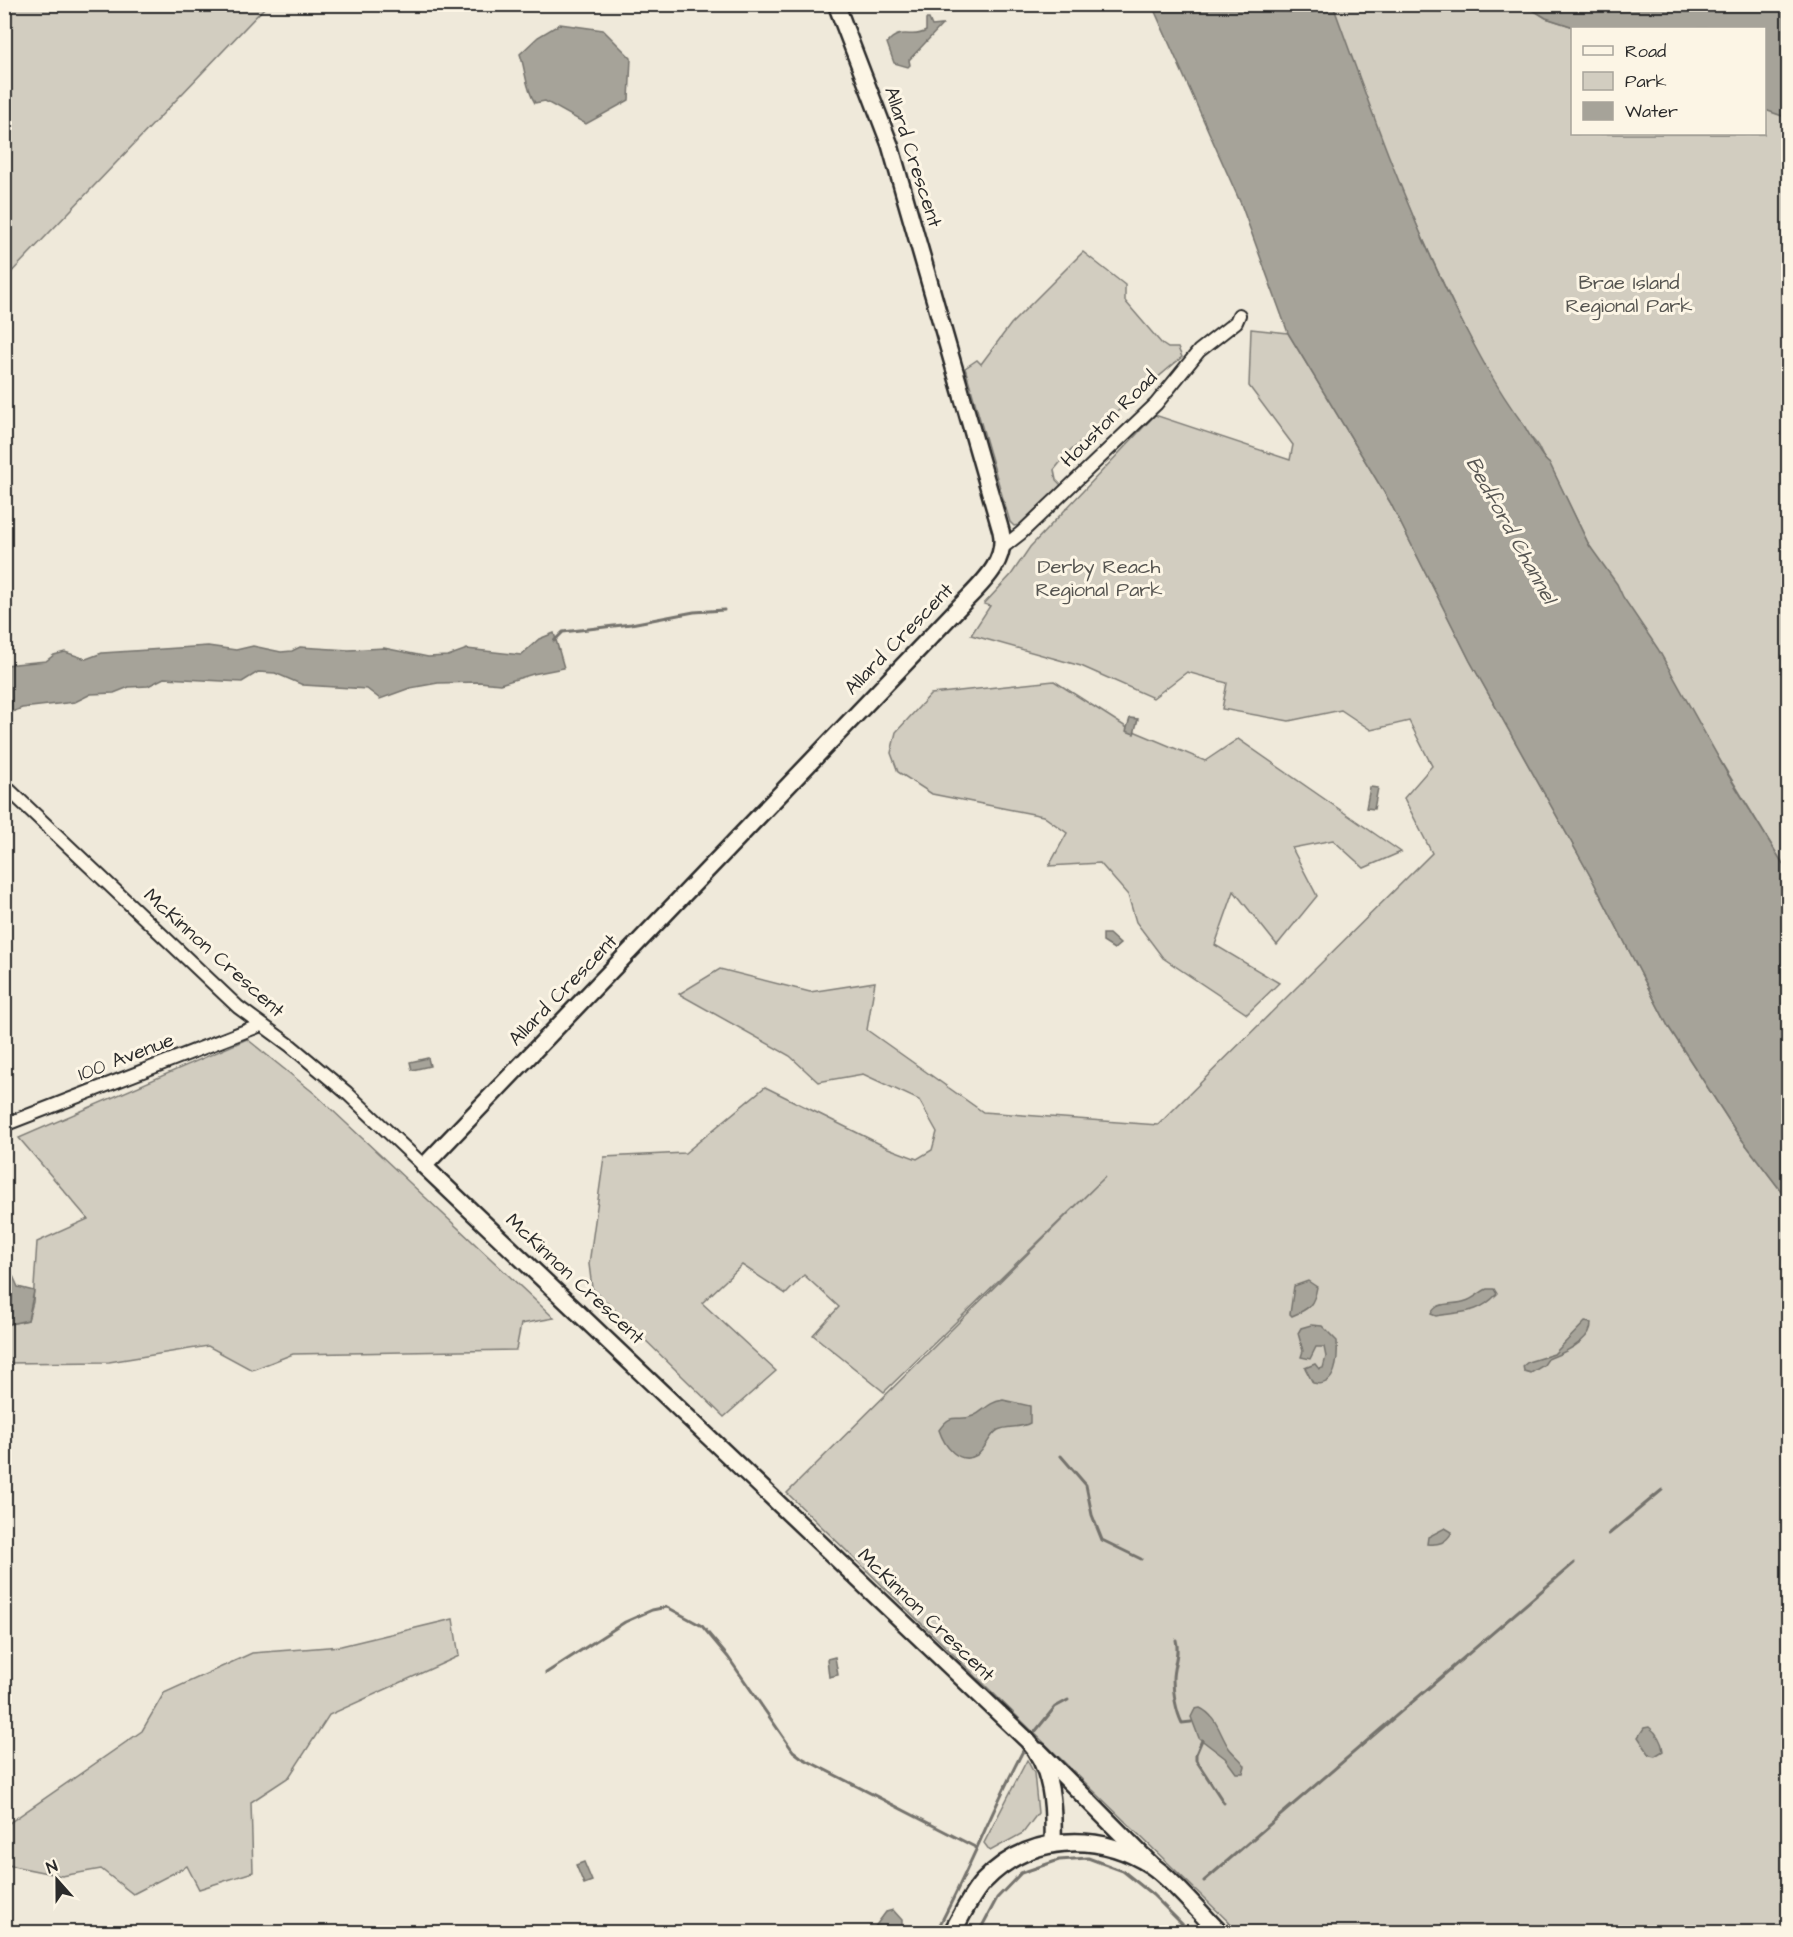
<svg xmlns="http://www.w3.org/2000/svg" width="1793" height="1937" font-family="'Architects Daughter',sans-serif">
	<rect width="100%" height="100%" fill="#efe9da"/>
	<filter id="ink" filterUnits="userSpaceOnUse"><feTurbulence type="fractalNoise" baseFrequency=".0167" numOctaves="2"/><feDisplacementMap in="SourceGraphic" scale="12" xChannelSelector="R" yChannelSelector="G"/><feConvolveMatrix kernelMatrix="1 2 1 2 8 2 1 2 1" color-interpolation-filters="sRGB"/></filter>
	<g filter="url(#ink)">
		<g fill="#d2cdc0" stroke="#7e7c76" stroke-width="1.5">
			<path d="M 5,4 L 267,5 L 5,279 L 4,5 Z"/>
			<path d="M 1332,5 L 1525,5 L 1546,18 L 1577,28 L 1572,28 L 1572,134 L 1764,134 L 1765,109 L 1788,118 L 1788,872 L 1589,545 L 1550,465 C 1541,459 1542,450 1535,442 C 1504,410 1482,362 1462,322 C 1411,219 1368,113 1332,5 Z"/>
			<path d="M 1083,252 L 1125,285 L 1125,301 L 1162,344 L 1168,348 L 1178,348 L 1182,357 L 1067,454 L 1054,470 L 1056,480 L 1062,486 L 1024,524 L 1014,526 L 1010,522 L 1004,502 L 965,368 L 977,360 L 981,364 L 1011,324 Z"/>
			<path d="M 1251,329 L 1288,333 L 1390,502 L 1470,661 L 1592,879 L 1668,1026 L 1737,1133 L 1788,1200 L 1788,1922 L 1779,1932 L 1239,1932 L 787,1493 L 1105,1177 L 884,1392 L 813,1335 L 839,1307 L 804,1275 L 786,1294 L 742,1265 L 702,1303 L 776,1371 L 724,1417 L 592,1288 L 589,1264 L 604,1157 L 685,1153 L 765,1087 L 888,1148 L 917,1159 L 932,1150 L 937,1132 L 919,1100 L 863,1074 L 818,1082 L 790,1056 L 679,994 L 720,969 L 810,992 L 875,982 L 867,1030 L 983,1112 L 1158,1125 L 1432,853 L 1404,798 L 1432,766 L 1409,721 L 1371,730 L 1341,710 L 1289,721 L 1222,709 L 1227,683 L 1187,672 L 1153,698 L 1081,666 L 971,635 L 990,606 L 984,604 L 1011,575 L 1030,547 L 1155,415 L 1290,460 L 1293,445 L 1249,386 Z"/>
			<path d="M 1054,681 L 1129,729 L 1205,761 L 1238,739 L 1401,852 L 1364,868 L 1333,840 L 1292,848 L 1317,896 L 1277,945 L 1234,891 L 1215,945 L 1279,983 L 1247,1014 L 1163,958 L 1136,922 L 1128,895 L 1100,863 L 1049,866 L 1067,833 L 1043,816 L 932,794 L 898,772 L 891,753 L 896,732 L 931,694 Z"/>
			<path d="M 247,1039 L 314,1093 L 554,1318 L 521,1324 L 516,1350 L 293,1354 L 252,1370 L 208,1346 L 109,1362 L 5,1363 L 4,1325 L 28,1320 L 33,1302 L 37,1242 L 88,1219 L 19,1138 Z"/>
			<path d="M 453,1619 L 459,1656 L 329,1715 L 289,1777 L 251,1802 L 253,1872 L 199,1889 L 187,1866 L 133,1894 L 101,1869 L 62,1876 L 8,1865 L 5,1855 L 5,1826 L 142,1731 L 164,1693 L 252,1653 L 341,1646 Z"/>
			<path d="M 1027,1760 L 1034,1773 L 1038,1813 L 1023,1833 L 990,1851 L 984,1843 Z"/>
		</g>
		<g fill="#a6a399" stroke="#75736d" stroke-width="1.5">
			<path d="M 1152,5 L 1333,5 C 1370,107 1406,209 1454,306 C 1475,348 1495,386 1523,424 C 1530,434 1540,458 1550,464 L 1589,545 L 1617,584 L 1623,597 L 1658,649 L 1727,773 L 1788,872 L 1788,1200 L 1737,1133 L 1668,1026 L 1592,879 L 1470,661 L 1390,502 L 1288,333 L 1241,204 Z"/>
			<path d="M 1525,5 L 1788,5 L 1788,118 L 1765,110 L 1764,28 L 1577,28 L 1546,18 Z"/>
			<path d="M 926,19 L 929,19 L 932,26 L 942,25 L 909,60 L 910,65 L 908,67 L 894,63 L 887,43 C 901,26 912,40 926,31 Z"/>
			<path d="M 560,24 L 603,30 L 631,58 L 629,100 L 586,124 L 545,101 L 535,103 C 525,87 526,71 520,54 L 538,37 Z"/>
			<path d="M 554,633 L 564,668 L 533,674 L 500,684 L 479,682 L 438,683 L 410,688 L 380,699 L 367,689 L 303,685 L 275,673 L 258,672 L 242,682 L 164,678 L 148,686 L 129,687 L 114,693 L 91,694 L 75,702 L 22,708 L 5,715 L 5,665 L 46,661 L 54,655 L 65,652 L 86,659 L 102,653 L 208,646 L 236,650 L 253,646 L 281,652 L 292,651 L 300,647 L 349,650 L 384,648 L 428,657 L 448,656 L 467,649 L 521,655 L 539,639 Z"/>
			<path d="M 1130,718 L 1138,719 L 1134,734 L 1126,731 Z"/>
			<path d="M 1370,787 L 1378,788 L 1374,809 L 1366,808 Z"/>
			<path d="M 1103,934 L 1109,934 L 1120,944 L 1114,949 L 1103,942 Z"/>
			<path d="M 428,1058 L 430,1066 L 412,1070 L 410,1062 Z"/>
			<path d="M 13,1276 L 18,1287 L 34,1291 L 28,1320 L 5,1325 L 5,1278 Z"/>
			<path d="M 1308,1281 L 1317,1287 C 1314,1305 1309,1309 1292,1316 L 1290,1314 L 1294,1286 Z"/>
			<path d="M 1487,1289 L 1494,1289 L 1497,1294 C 1477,1315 1463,1311 1436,1316 L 1431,1314 C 1437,1300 1454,1306 1466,1301 C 1473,1299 1480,1292 1487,1289 Z"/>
			<path d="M 1585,1322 L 1591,1323 C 1592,1341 1561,1354 1548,1359 L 1544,1365 L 1531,1373 L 1524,1371 L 1523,1366 L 1528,1362 L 1554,1354 Z"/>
			<path d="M 1311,1325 L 1322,1326 L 1337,1341 C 1338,1358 1337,1389 1313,1383 L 1305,1368 L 1315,1364 L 1319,1369 L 1323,1368 L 1326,1357 L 1324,1347 L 1316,1347 L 1310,1359 L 1301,1357 L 1303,1351 L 1298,1333 L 1301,1328 Z"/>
			<path d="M 1003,1400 L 1030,1406 L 1030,1423 C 1019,1429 1008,1425 998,1430 C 989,1435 986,1449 977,1455 C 958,1466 944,1445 939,1430 C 953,1410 956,1423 973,1416 C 985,1411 986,1403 1003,1400 Z"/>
			<path d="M 1445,1528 L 1452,1532 C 1446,1543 1439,1545 1427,1544 L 1428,1537 Z"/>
			<path d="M 835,1657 L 838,1675 L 829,1677 L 827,1659 Z"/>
			<path d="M 1200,1708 C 1217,1716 1219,1733 1229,1748 C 1234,1755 1241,1759 1245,1766 L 1243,1773 L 1236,1773 L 1225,1758 L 1199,1738 L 1191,1717 L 1195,1709 Z"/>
			<path d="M 1649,1727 C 1657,1733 1662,1742 1663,1751 L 1655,1756 L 1650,1755 L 1638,1737 L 1644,1728 Z"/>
			<path d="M 584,1862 L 592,1881 L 584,1884 L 576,1865 Z"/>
			<path d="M 893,1910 L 902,1920 L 902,1932 L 871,1932 L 886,1912 Z"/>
		</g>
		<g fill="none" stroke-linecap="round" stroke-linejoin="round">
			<g stroke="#75736d" stroke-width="3">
				<path d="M 554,641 L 563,632 L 631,624 L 694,612 L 724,610"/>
				<path d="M 1061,1456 L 1086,1485 L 1092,1515 L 1102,1540 L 1141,1559"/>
				<path d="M 1609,1534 L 1662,1490"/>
				<path d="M 1176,1640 C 1180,1654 1173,1665 1173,1679 C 1173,1693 1176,1711 1182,1723 L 1191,1722"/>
				<path d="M 546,1673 L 625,1622 L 652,1610 L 667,1607 L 702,1626 L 728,1657 L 793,1751 L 802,1758 L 975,1847"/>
				<path d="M 1034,1733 L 1055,1707 L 1068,1700"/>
				<path d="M 1202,1740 L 1196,1754 L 1196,1760 L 1224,1803"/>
				<path d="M 1204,1881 L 1574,1563"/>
				<path d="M 936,1932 C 968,1873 992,1809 1024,1749"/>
				<path d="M 979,1932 L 997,1898 L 1021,1873 L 1059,1860 L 1088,1858 L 1123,1871 L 1153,1895 L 1190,1932"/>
			</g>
			<g stroke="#2b2b2b" stroke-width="16">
				<g id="minor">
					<path d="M 1003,547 L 1021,533 L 1156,404 L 1199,351 L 1236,322 L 1239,315"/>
					<path d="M 4,785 L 238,1007 L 291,1046 L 347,1093 L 424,1166"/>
					<path d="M 4,1125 L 261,1025"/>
				</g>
			</g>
			<g stroke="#2b2b2b" stroke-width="20">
				<g id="tertiary">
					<path d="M 836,4 L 890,145 L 1001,531 C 1008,562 981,584 961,605 L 424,1166 L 1027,1740 C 1053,1768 1054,1807 1053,1843"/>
					<path d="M 1039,1751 L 1151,1864"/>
				</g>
			</g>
			<g stroke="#2b2b2b" stroke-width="21">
				<path id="secondary" d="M 952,1932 C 962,1916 970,1896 983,1882 C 1028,1834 1097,1831 1151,1865 C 1172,1879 1200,1913 1219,1932"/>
			</g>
			<use href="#minor" stroke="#fcf5e5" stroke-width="12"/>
			<use href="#tertiary" stroke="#fcf5e5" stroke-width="15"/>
			<use href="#secondary" stroke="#fcf5e5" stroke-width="16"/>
		</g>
	</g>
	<g text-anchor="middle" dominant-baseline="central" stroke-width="6" stroke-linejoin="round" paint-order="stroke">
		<g font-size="20" fill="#2b2b2b" stroke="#fcf5e5">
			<text transform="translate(913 157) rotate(72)">Allard Crescent</text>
			<text transform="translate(1109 419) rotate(-45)">Houston Road</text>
			<text transform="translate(899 639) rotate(-46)">Allard Crescent</text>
			<text transform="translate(214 953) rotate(42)">McKinnon Crescent</text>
			<text transform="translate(563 990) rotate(-46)">Allard Crescent</text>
			<text transform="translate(126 1057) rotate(-21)">100 Avenue</text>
			<text transform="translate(575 1279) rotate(43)">McKinnon Crescent</text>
			<text transform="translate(926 1615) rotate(44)">McKinnon Crescent</text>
		</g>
		<g font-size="20" fill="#555450" stroke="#fcf5e5">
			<text x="1629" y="283">Brae Island<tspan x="1629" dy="23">Regional Park</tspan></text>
			<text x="1099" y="567">Derby Reach<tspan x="1099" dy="23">Regional Park</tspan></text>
		</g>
		<g font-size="21" font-style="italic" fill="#565552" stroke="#fcf5e5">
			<text transform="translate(1511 530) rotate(61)">Bedford Channel</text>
		</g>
	</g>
	<rect width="1793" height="1937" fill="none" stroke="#fcf5e5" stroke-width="24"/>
	<rect x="12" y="12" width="1769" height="1913" fill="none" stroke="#2b2b2b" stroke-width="2" filter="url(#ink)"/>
	<rect x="1571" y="27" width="195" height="108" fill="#fcf5e5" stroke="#a8a49b" stroke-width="1.5"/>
	<rect x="1583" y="46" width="30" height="9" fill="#fcf5e5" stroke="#a8a49b" stroke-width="1.5"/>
	<text x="1625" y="57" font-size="18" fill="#2b2b2b">Road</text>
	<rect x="1583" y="72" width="30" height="18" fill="#d2cdc0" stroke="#a8a49b" stroke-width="1.5"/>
	<text x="1625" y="87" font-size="18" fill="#2b2b2b">Park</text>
	<rect x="1583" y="102" width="30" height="18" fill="#a6a399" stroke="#a8a49b" stroke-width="1.5"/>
	<text x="1625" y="117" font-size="18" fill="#2b2b2b">Water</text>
	<g transform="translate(57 1880) rotate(339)" stroke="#fcf5e5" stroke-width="4.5" paint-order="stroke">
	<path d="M0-4.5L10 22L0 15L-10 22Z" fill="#2b2b2b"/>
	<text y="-9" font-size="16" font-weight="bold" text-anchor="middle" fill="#2b2b2b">N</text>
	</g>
</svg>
